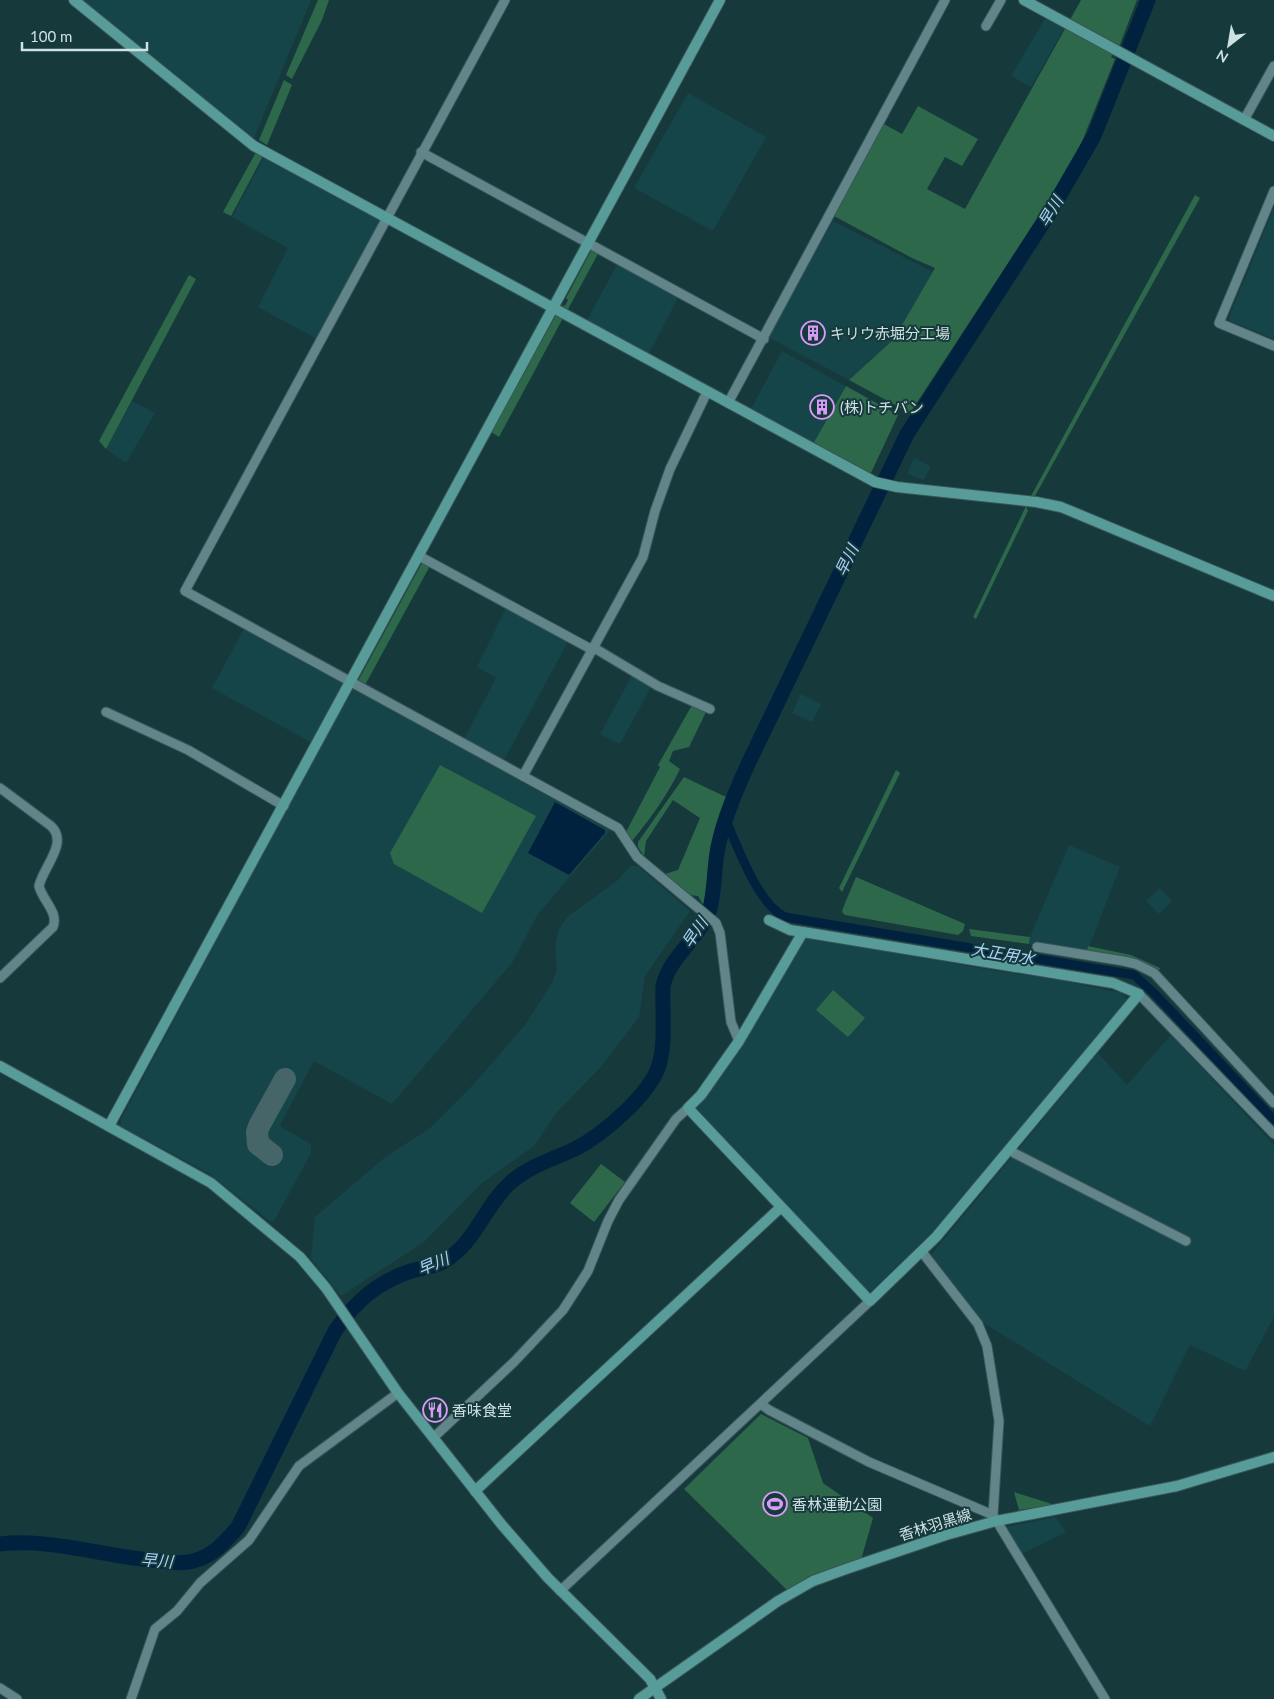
<svg xmlns="http://www.w3.org/2000/svg" width="1274" height="1699" font-family="Lato,'Noto Sans JP',sans-serif">
	<rect width="100%" height="100%" fill="#16393c"/>
	<g fill="#154549">
		<path d="M 80,0 L 311,0 L 253,141 Z"/>
		<path d="M 1046,17 L 1065,27 L 1031,87 L 1011,76 Z"/>
		<path d="M 688,93 L 766,137 L 713,231 L 634,188 Z"/>
		<path d="M 264,157 L 382,220 L 317,339 L 258,307 L 288,248 L 232,217 Z"/>
		<path d="M 1274,208 L 1274,339 L 1230,321 L 1229,317 Z"/>
		<path d="M 833,221 L 933,272 L 894,339 L 849,380 L 768,337 Z"/>
		<path d="M 618,263 L 679,296 L 648,355 L 586,322 Z"/>
		<path d="M 782,351 L 846,386 L 813,444 L 750,411 Z"/>
		<path d="M 132,401 L 155,413 L 126,463 L 106,449 Z"/>
		<path d="M 914,458 L 931,466 L 924,480 L 907,474 Z"/>
		<path d="M 507,606 L 569,640 L 504,760 L 464,739 L 496,678 L 477,667 Z"/>
		<path d="M 245,627 L 345,683 L 312,743 L 212,688 Z"/>
		<path d="M 633,674 L 652,685 L 620,744 L 600,734 Z"/>
		<path d="M 354,689 L 610,830 L 538,914 L 512,963 L 392,1104 L 314,1061 L 280,1125 L 281,1127 L 311,1144 L 311,1153 L 274,1221 L 270,1221 L 208,1173 L 121,1126 L 121,1119 L 350,691 Z"/>
		<path d="M 801,694 L 821,704 L 812,722 L 792,713 Z"/>
		<path d="M 1069,845 L 1120,867 L 1087,952 L 1029,944 L 1030,937 Z"/>
		<path d="M 630,866 L 638,866 L 690,911 L 645,976 L 639,1017 L 600,1068 L 556,1113 L 534,1146 L 482,1183 L 424,1242 L 341,1296 L 311,1259 L 315,1217 L 384,1158 L 430,1128 L 473,1085 L 525,1025 L 553,981 L 557,969 L 555,945 L 559,929 L 567,917 L 617,881 Z"/>
		<path d="M 1160,888 L 1172,901 L 1159,914 L 1146,901 Z"/>
		<path d="M 806,937 L 991,970 L 1059,980 L 1121,993 L 1128,999 L 934,1230 L 871,1291 L 864,1289 L 696,1111 L 696,1106 Z"/>
		<path d="M 1171,1035 L 1274,1145 L 1274,1317 L 1245,1371 L 1190,1345 L 1150,1426 L 982,1322 L 930,1256 L 1098,1053 L 1127,1085 Z"/>
		<path d="M 1055,1517 L 1066,1532 L 1021,1554 L 1005,1530 L 1006,1527 Z"/>
	</g>
	<g fill="#2e684b">
		<path d="M 318,0 L 329,0 L 322,20 L 292,79 L 286,75 Z"/>
		<path d="M 1081,0 L 1137,0 L 1119,47 L 1111,57 L 1115,59 L 1083,139 L 1065,176 L 910,413 L 849,380 L 894,339 L 935,268 L 912,258 L 834,216 L 882,123 L 902,134 L 918,106 L 978,139 L 962,166 L 945,157 L 927,189 L 965,209 Z"/>
		<path d="M 284,80 L 292,85 L 267,145 L 259,140 Z"/>
		<path d="M 256,152 L 263,156 L 231,216 L 223,212 Z"/>
		<path d="M 1195,195 L 1200,198 L 1035,496 L 1031,496 Z"/>
		<path d="M 594,250 L 599,252 L 567,311 L 562,304 L 565,306 L 568,300 L 566,298 L 591,251 Z"/>
		<path d="M 189,275 L 196,279 L 106,449 L 99,441 Z"/>
		<path d="M 556,315 L 563,318 L 499,437 L 491,432 Z"/>
		<path d="M 846,386 L 898,415 L 870,475 L 813,444 Z"/>
		<path d="M 1026,506 L 1028,511 L 976,619 L 973,617 Z"/>
		<path d="M 423,561 L 431,564 L 365,685 L 358,681 Z"/>
		<path d="M 692,705 L 706,712 L 689,747 L 673,751 L 669,761 L 680,769 C 667,796 650,819 632,841 L 626,832 L 660,767 L 658,765 Z"/>
		<path d="M 440,765 L 536,816 L 482,913 L 394,864 L 390,853 Z"/>
		<path d="M 896,770 L 900,773 L 842,892 L 839,888 Z"/>
		<path d="M 684,777 L 726,797 L 712,845 L 709,879 L 704,906 L 698,896 L 691,895 L 665,874 L 678,870 L 700,818 L 673,800 L 646,841 L 644,856 L 638,847 L 638,842 Z"/>
		<path d="M 856,877 L 965,924 L 963,931 L 958,935 L 845,915 L 842,912 L 843,908 Z"/>
		<path d="M 969,929 L 1030,937 L 1029,944 L 971,936 Z"/>
		<path d="M 1088,946 L 1131,955 L 1160,968 L 1159,971 L 1087,952 Z"/>
		<path d="M 833,990 L 865,1018 L 848,1037 L 816,1010 Z"/>
		<path d="M 601,1164 L 625,1182 L 594,1222 L 570,1203 Z"/>
		<path d="M 761,1414 L 808,1438 L 823,1483 L 873,1518 L 861,1560 L 788,1591 L 684,1489 Z"/>
		<path d="M 1014,1492 L 1055,1505 L 1019,1510 Z"/>
	</g>
	<path fill="#00223f" d="M 555,802 L 605,830 L 605,833 L 569,875 L 528,853 Z"/>
	<g fill="none" stroke-linecap="round" stroke-linejoin="round">
		<path stroke="#00223f" stroke-width="9" d="M 726,821 C 739,849 757,903 785,917 L 1134,975 L 1154,993 L 1274,1120"/>
		<path stroke="#00223f" stroke-width="15" d="M 0,1544 C 50,1538 102,1556 151,1560 C 165,1561 180,1565 193,1561 C 213,1556 225,1542 238,1527 L 335,1331 C 355,1302 377,1282 411,1271 C 421,1268 434,1267 443,1262 C 476,1243 484,1206 511,1182 C 530,1166 553,1159 575,1149 C 602,1135 650,1095 659,1065 C 666,1041 662,1011 663,986 C 670,955 701,938 710,908 C 715,889 714,867 718,847 C 724,818 736,791 748,764 L 907,434 L 1050,212 L 1094,136 L 1148,0"/>
		<path stroke="#466568" stroke-width="22" d="M 272,1155 L 258,1144 L 257,1132 L 259,1126 L 285,1079"/>
		<g stroke="#3a5659" stroke-width="11">
			<g id="street">
				<path d="M 505,0 L 185,591 L 618,828 L 637,857 L 716,923 L 720,933 L 731,1022 L 739,1041"/>
				<path d="M 986,26 L 1001,0"/>
				<path d="M 1244,120 L 1274,66"/>
				<path d="M 421,152 L 764,339"/>
				<path d="M 1274,191 L 1219,323 L 1274,346"/>
				<path d="M 728,403 L 945,0"/>
				<path d="M 419,556 L 589,648 L 596,649 L 658,686 L 710,709"/>
				<path d="M 106,712 L 188,750 L 284,806"/>
				<path d="M 523,776 L 643,557 L 655,511 L 670,469 L 707,392"/>
				<path d="M 0,788 L 51,826 C 69,843 43,867 39,886 C 42,900 59,912 53,927 L 0,978"/>
				<path d="M 1037,947 L 1123,961 L 1136,964 L 1154,973 L 1274,1103"/>
				<path d="M 1139,994 L 1274,1134"/>
				<path d="M 1010,1148 L 1014,1153 L 1186,1241"/>
				<path d="M 922,1252 L 978,1324 L 987,1346 L 999,1421 L 993,1515 L 1105,1699"/>
				<path d="M 761,1404 L 769,1410 L 869,1462 L 993,1515"/>
				<path d="M 433,1438 L 514,1362 L 563,1310 L 588,1271 L 608,1221 L 619,1200 L 676,1119 L 688,1108"/>
				<path d="M 560,1591 L 870,1301"/>
				<path d="M 0,1688 L 17,1699"/>
				<path d="M 131,1699 L 155,1629 L 177,1611 L 200,1583 L 249,1540 L 299,1466 L 398,1393"/>
			</g>
		</g>
		<g stroke="#3a5659" stroke-width="12">
			<g id="secondary">
				<path d="M 74,0 L 254,146 L 875,482 L 897,487 L 1036,502 L 1061,507 L 1274,596"/>
				<path d="M 1024,0 L 1274,136"/>
				<path d="M 769,920 L 790,930 L 803,932"/>
				<path d="M 803,932 L 1113,983 L 1139,994 L 936,1237 L 870,1301 L 688,1108 L 701,1095 L 739,1041 Z"/>
				<path d="M 0,1066 L 211,1183 L 300,1257 L 326,1288 L 398,1393 L 502,1525 L 548,1578 L 650,1679 L 661,1699"/>
				<path d="M 109,1126 L 720,0"/>
				<path d="M 475,1491 L 780,1208"/>
				<path d="M 639,1699 L 778,1601 L 813,1581 L 846,1569 L 946,1535 L 996,1521 L 1177,1486 L 1274,1457"/>
			</g>
		</g>
		<use href="#street" stroke="#618589" stroke-width="9"/>
		<use href="#secondary" stroke="#589c99" stroke-width="10"/>
	</g>
	<defs>
		<g id="building-ring" transform="scale(1.25)"><circle r="9.5" fill="#16393c" stroke="#d89bf8" stroke-width="1.5"/><path d="M-4-6H4V6H1V3H-1V6H-4ZM-2.5-4.3h1.7v1.8h-1.7ZM.8-4.3h1.7v1.8H.8ZM-2.5-1h1.7V.8h-1.7ZM.8-1h1.7V.8H.8Z" fill="#d89bf8"/></g>
		<g id="restaurant-ring" transform="scale(1.25)"><circle r="9.5" fill="#16393c" stroke="#d89bf8" stroke-width="1.5"/><path d="M-5-6h1v4h1v-4h1v4h1v-4h1v5L-1.5 .5V6h-2V.5L-5-1ZM5-6V6H3V1.5H1.5Q1.5-4 5-6Z" fill="#d89bf8"/></g>
		<g id="stadium-ring" transform="scale(1.25)"><circle r="9.5" fill="#16393c" stroke="#d89bf8" stroke-width="1.5"/><path d="M0-5a6.5 5 0 1 0 0 10a6.5 5 0 1 0 0-10ZM-3.5-1.8h7v3.6h-7Z" fill="#d89bf8"/></g>
	</defs>
	<g fill-rule="evenodd">
		<use href="#building-ring" x="813" y="333"/>
		<use href="#building-ring" x="822" y="407"/>
		<use href="#restaurant-ring" x="435" y="1410"/>
		<use href="#stadium-ring" x="775" y="1504"/>
	</g>
	<g text-anchor="middle" dominant-baseline="central" stroke-width="4" stroke-linejoin="round" paint-order="stroke">
		<g font-size="15" fill="#cee1e3" stroke="#16393c" text-anchor="start">
			<text x="830" y="333">キリウ赤堀分工場</text>
			<text x="840" y="407">(株)トチバン</text>
			<text x="452" y="1410">香味食堂</text>
			<text x="792" y="1504">香林運動公園</text>
		</g>
		<g font-size="15" fill="#cee1e3" stroke="#16393c">
			<text transform="translate(935 1524) rotate(-17)">香林羽黒線</text>
		</g>
		<g font-size="16" font-style="italic" fill="#aad3fa" stroke="#16393c">
			<text transform="translate(1050 211) rotate(-59)">早川</text>
			<text transform="translate(846 560) rotate(-64)">早川</text>
			<text transform="translate(694 932) rotate(-56)">早川</text>
			<text transform="translate(1003 953) rotate(9)">大正用水</text>
			<text transform="translate(433 1263) rotate(-23)">早川</text>
			<text transform="translate(157 1560) rotate(4)">早川</text>
		</g>
	</g>
	<g transform="translate(1229 45) rotate(211)" stroke="#16393c" stroke-width="4" paint-order="stroke">
	<path d="M0-4L9 19L0 12L-9 19Z" fill="#cee1e3"/>
	<text y="-8" font-size="14" font-weight="bold" text-anchor="middle" fill="#cee1e3">N</text>
	</g>
	<path d="M22 42v8h125v-8" fill="none" stroke="#cee1e3" stroke-width="2.5"/>
	<text x="30" y="42" font-size="15" fill="#cee1e3" stroke="#16393c" stroke-width="4" paint-order="stroke">100 m</text>
</svg>
